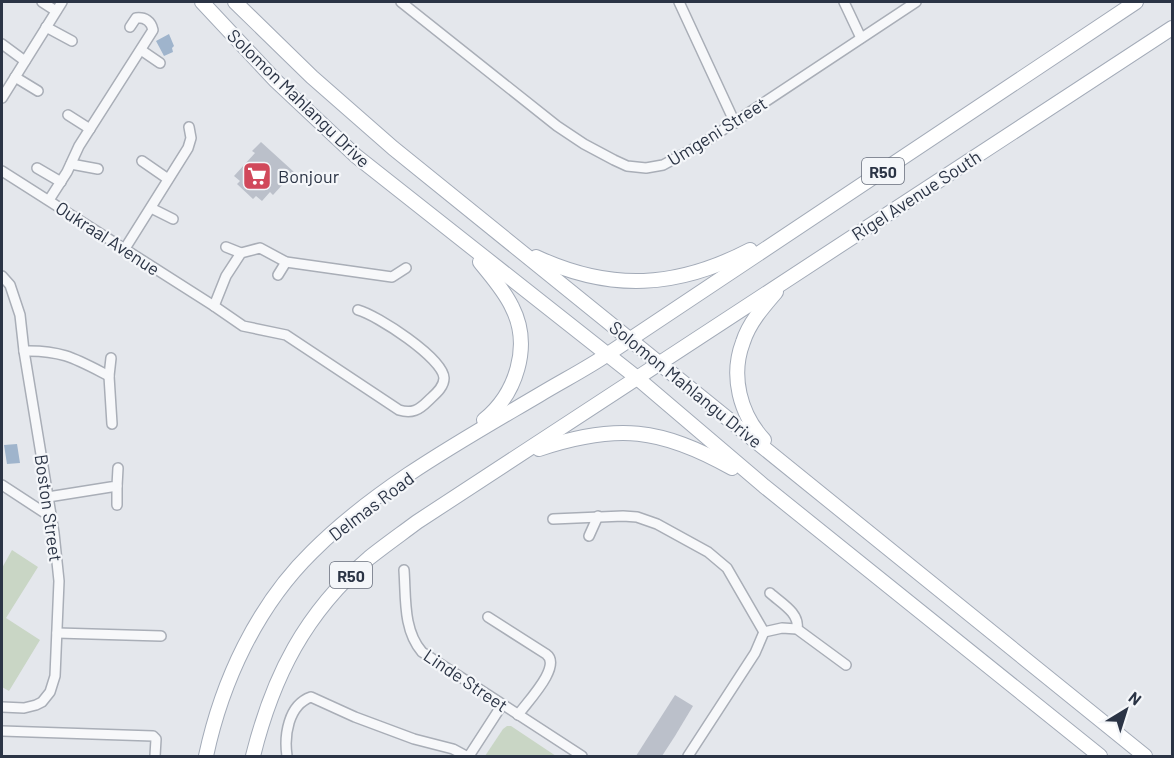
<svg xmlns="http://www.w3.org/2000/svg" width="1174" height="758" font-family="Barlow,sans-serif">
	<rect width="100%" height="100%" fill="#e4e7ec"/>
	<g fill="#c9d6c5">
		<path d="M 12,550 L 38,567 L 6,618 L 40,640 L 9,691 L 2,687 L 2,568 Z"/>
		<path d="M 507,726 L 511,726 L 556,756 L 485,756 L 503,729 Z"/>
	</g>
	<g fill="#9fb4cc">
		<path d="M 169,34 L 174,46 L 172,48 L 173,52 L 164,56 L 156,41 Z"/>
		<path d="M 17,444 L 20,463 L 7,464 L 4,445 Z"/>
	</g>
	<g fill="#bbc0ca">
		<path d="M 261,142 L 294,172 L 273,195 L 270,192 L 262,201 L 256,196 L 253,199 L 237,184 L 240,181 L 234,176 L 255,153 L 252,151 Z"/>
		<path d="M 675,695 L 693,706 L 675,736 L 662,756 L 636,756 Z"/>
	</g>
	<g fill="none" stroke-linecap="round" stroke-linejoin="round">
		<g stroke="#a9aeb7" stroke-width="12">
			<g id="street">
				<path d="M 42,2 L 56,11"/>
				<path d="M 401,2 L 557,126 L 584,144 L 614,160 L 627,166 L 646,168 L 663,165 L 700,145 L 916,2"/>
				<path d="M 679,2 L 735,123"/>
				<path d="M 844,2 L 861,38"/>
				<path d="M 46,27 L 72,41"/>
				<path d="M 2,44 L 25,61"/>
				<path d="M 141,50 L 160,63"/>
				<path d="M 15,77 L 38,91"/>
				<path d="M 2,98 L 62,2"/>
				<path d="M 68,115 L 90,129"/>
				<path d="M 142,161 L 168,179"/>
				<path d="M 71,164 L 98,169"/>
				<path d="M 37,168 L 61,182"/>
				<path d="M 2,171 L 214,306 L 243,326 L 286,335 L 399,410 C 412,414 419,410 428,401 C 434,395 444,388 444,378 C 443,358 377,315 358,310"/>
				<path d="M 49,200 L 67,172 L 79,146 L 153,30 C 151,21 145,17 136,18 L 130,27"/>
				<path d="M 151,208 L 173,219"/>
				<path d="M 226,247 L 241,253"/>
				<path d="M 124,250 L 188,148 L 191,138 L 189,127"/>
				<path d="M 278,275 L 286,262"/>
				<path d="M 2,276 L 10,285 L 20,315 L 24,351 L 54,533 L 59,581 L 55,676 L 50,692 L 42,702 L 36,705 L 24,708 L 2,707"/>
				<path d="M 214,306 L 226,276 L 241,253 L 260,248 L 286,262 L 392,277 L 406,268"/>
				<path d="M 24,351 C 62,350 76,359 109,376"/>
				<path d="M 111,358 L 109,376 L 112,424"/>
				<path d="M 2,485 L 51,517"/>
				<path d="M 117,486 L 117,505"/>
				<path d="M 48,497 L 117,486 L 118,468"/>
				<path d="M 553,519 L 623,516 L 637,517 L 657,524 L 708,552 L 727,568 L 764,632"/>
				<path d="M 589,536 L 598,516"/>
				<path d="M 404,570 C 406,598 403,630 422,652 L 582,756"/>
				<path d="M 770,593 C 781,603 800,613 797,629"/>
				<path d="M 488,617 L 546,654 C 563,666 526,703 518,715"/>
				<path d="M 764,632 L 782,628 L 797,629 L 846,665"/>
				<path d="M 57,633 L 161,636"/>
				<path d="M 2,731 L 153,736 L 156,739 L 155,756"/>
				<path d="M 287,756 C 284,736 288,705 311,697 L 355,717 L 414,739 L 453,749 L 466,756"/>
				<path d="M 469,756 L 502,705"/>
				<path d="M 688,756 L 755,653 L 764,632"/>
			</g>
		</g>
		<g stroke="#a3abb8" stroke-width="16">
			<g id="primary">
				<path d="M 202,2 L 276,81 L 356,156 L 636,377 L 764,486 L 1100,756"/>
				<path d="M 235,2 L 312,77 L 393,148 L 1145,756"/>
				<path d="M 536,257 C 611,292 677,288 750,250"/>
				<path d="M 480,262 C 491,276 504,290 512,307 C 532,346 516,394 484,420"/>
				<path d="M 764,440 C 740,414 730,376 743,342 C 749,323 763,307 776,292"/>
				<path d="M 539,449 C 617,423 661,428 732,468"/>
				<path d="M 206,756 C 222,681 257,606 312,552 C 377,487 461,441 539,395 C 562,381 586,369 608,354 C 784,236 960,119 1136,2"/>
				<path d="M 253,756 C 273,676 305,613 369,558 C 384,546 401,534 417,522 L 1172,28"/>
			</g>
		</g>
		<use href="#street" stroke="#f7f8fa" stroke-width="9"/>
		<use href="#primary" stroke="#fff" stroke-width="14"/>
	</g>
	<defs>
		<g id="supermarket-square" transform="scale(1.5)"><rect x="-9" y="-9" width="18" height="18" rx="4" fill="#d1495b" stroke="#f4f6f9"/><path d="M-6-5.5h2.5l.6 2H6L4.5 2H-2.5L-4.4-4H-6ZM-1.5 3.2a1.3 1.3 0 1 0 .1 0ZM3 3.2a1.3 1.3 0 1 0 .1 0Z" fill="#fff"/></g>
	</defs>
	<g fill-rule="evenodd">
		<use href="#supermarket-square" x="257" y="176"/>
	</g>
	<g text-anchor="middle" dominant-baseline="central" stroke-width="4.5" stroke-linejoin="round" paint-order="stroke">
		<g fill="#f4f6f9" stroke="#676e7b" stroke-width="1.5">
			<rect x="862" y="158" width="42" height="26" rx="4.5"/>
			<rect x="330" y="562" width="42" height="26" rx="4.5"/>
		</g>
		<g font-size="16" font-weight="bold" fill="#2b3445">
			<text x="883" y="171">R50</text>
			<text x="351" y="575">R50</text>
		</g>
		<g font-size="18" fill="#2b3445" stroke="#f4f6f9">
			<text transform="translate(299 98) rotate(44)">Solomon Mahlangu Drive</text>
			<text transform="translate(717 131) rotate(-32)">Umgeni Street</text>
			<text transform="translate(916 195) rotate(-33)">Rigel Avenue South</text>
			<text transform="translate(108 238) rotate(33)">Oukraal Avenue</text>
			<text transform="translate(686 384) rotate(39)">Solomon Mahlangu Drive</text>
			<text transform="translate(371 506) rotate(-37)">Delmas Road</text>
			<text transform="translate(49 508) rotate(82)">Boston Street</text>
			<text transform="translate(466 680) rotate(34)">Linde Street</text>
		</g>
		<g font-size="18" fill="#2b3445" stroke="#f4f6f9" text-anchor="start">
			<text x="278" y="176">Bonjour</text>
		</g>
	</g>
	<rect width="1174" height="758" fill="none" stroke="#2b3445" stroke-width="6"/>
	<g transform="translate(1126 710) rotate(38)" stroke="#f4f6f9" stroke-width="4.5" paint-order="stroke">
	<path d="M0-4.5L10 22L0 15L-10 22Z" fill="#2b3445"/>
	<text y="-9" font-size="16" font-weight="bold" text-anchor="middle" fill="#2b3445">N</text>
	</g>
</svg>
